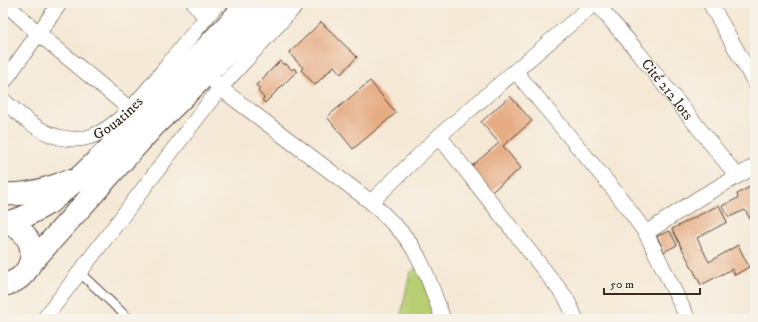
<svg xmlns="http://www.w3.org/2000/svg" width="758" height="322" font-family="'IM FELL DW Pica',serif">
	<rect width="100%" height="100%" fill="#f7f3e8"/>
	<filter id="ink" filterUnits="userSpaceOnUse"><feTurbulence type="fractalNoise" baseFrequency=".025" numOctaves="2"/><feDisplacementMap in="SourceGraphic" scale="8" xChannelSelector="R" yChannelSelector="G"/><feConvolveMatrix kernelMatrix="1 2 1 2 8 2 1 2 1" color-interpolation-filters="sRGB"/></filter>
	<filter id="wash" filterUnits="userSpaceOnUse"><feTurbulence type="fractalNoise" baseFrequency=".012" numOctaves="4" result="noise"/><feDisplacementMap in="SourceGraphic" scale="16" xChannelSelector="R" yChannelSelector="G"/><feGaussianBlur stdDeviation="0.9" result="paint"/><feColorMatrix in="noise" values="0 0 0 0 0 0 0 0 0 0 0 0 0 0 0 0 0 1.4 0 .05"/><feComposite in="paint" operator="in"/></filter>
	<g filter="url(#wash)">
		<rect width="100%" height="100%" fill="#f5e8d5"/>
		<path fill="#b7ce73" stroke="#797c48" d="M 418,265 L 438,319 L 400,319 L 410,273 Z"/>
		<g id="blocks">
			<g fill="#e6ac84">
				<path d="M 321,22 L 357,57 L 341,74 L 334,66 L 315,85 L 301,70 L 303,68 L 289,53 Z"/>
				<path d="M 280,61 L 284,65 L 285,63 L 292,70 L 294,68 L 297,71 L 265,103 L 262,100 L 264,98 L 258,91 L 260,89 L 256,85 Z"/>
				<path d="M 370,81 L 396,113 L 353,149 L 327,117 Z"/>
				<path d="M 510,96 L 532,121 L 503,146 L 521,168 L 489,194 L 468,169 L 499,143 L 481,122 Z"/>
				<path d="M 755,184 L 755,220 L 752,222 L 745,210 L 729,217 L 722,206 L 738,198 L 737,194 Z"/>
				<path d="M 719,205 L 727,222 L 697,238 L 709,262 L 738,245 L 749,267 L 735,275 L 732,269 L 701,285 L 672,229 Z"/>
				<path d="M 670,231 L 677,245 L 664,252 L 657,236 Z"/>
			</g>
		</g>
	</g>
	<g filter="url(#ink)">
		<use href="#blocks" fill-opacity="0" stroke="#574639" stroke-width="1"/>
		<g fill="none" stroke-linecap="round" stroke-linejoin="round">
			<g stroke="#574639" stroke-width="10">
				<path id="service" d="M 80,273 L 129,319"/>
			</g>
			<g stroke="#574639" stroke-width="16">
				<g id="minor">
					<path d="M 5,3 L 39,34 L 130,109"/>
					<path d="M 194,3 L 206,18"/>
					<path id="s1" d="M 596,3 L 637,51 L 737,176"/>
					<path d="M 710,3 L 755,83"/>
					<path d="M 202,67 L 220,88 L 371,202 L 439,136 L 595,3"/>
					<path d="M 515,71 L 618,195 L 646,233 L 688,319"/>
					<path d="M 3,83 L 60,3"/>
					<path id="s2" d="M 3,100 C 18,113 34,128 52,135 C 62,139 76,140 85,138 C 119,131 153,83 174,57 C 189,39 203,21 218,3"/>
					<path d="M 439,136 L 566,298 L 576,319"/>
					<path d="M 371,202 C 383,214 396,225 406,238 C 424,261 433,292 443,319"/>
					<path d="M 646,233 L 699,198 L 755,166"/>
					<path d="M 44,319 L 220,88 L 298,3"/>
				</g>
			</g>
			<g stroke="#574639" stroke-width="24">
				<g id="trunk">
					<path d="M 3,194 C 25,196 48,189 68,181"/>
					<path d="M 3,223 C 41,229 41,278 3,285"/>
					<path d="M 5,223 L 22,218 L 49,203 L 81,176 L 135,124 L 248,3"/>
					<path d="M 30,264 L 154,126 L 278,3"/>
				</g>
			</g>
			<use href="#service" stroke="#fff" stroke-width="8"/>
			<use href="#minor" stroke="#fff" stroke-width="15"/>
			<use href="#trunk" stroke="#fff" stroke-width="22"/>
		</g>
	</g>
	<g text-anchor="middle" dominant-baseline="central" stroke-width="3.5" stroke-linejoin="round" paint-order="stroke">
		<g font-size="15" fill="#3b2a1e" stroke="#f7f3e8">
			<text stroke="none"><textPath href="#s1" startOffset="112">Cité 212 lots</textPath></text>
			<text stroke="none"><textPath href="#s2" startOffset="133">Gouatines</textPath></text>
		</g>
	</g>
	<rect width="758" height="322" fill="none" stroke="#f7f3e8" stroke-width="16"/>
	<path d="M604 288v6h96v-6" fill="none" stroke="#3b2a1e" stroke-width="2"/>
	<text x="610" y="288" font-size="12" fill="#3b2a1e" stroke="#f7f3e8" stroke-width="3" paint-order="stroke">50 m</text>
</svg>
